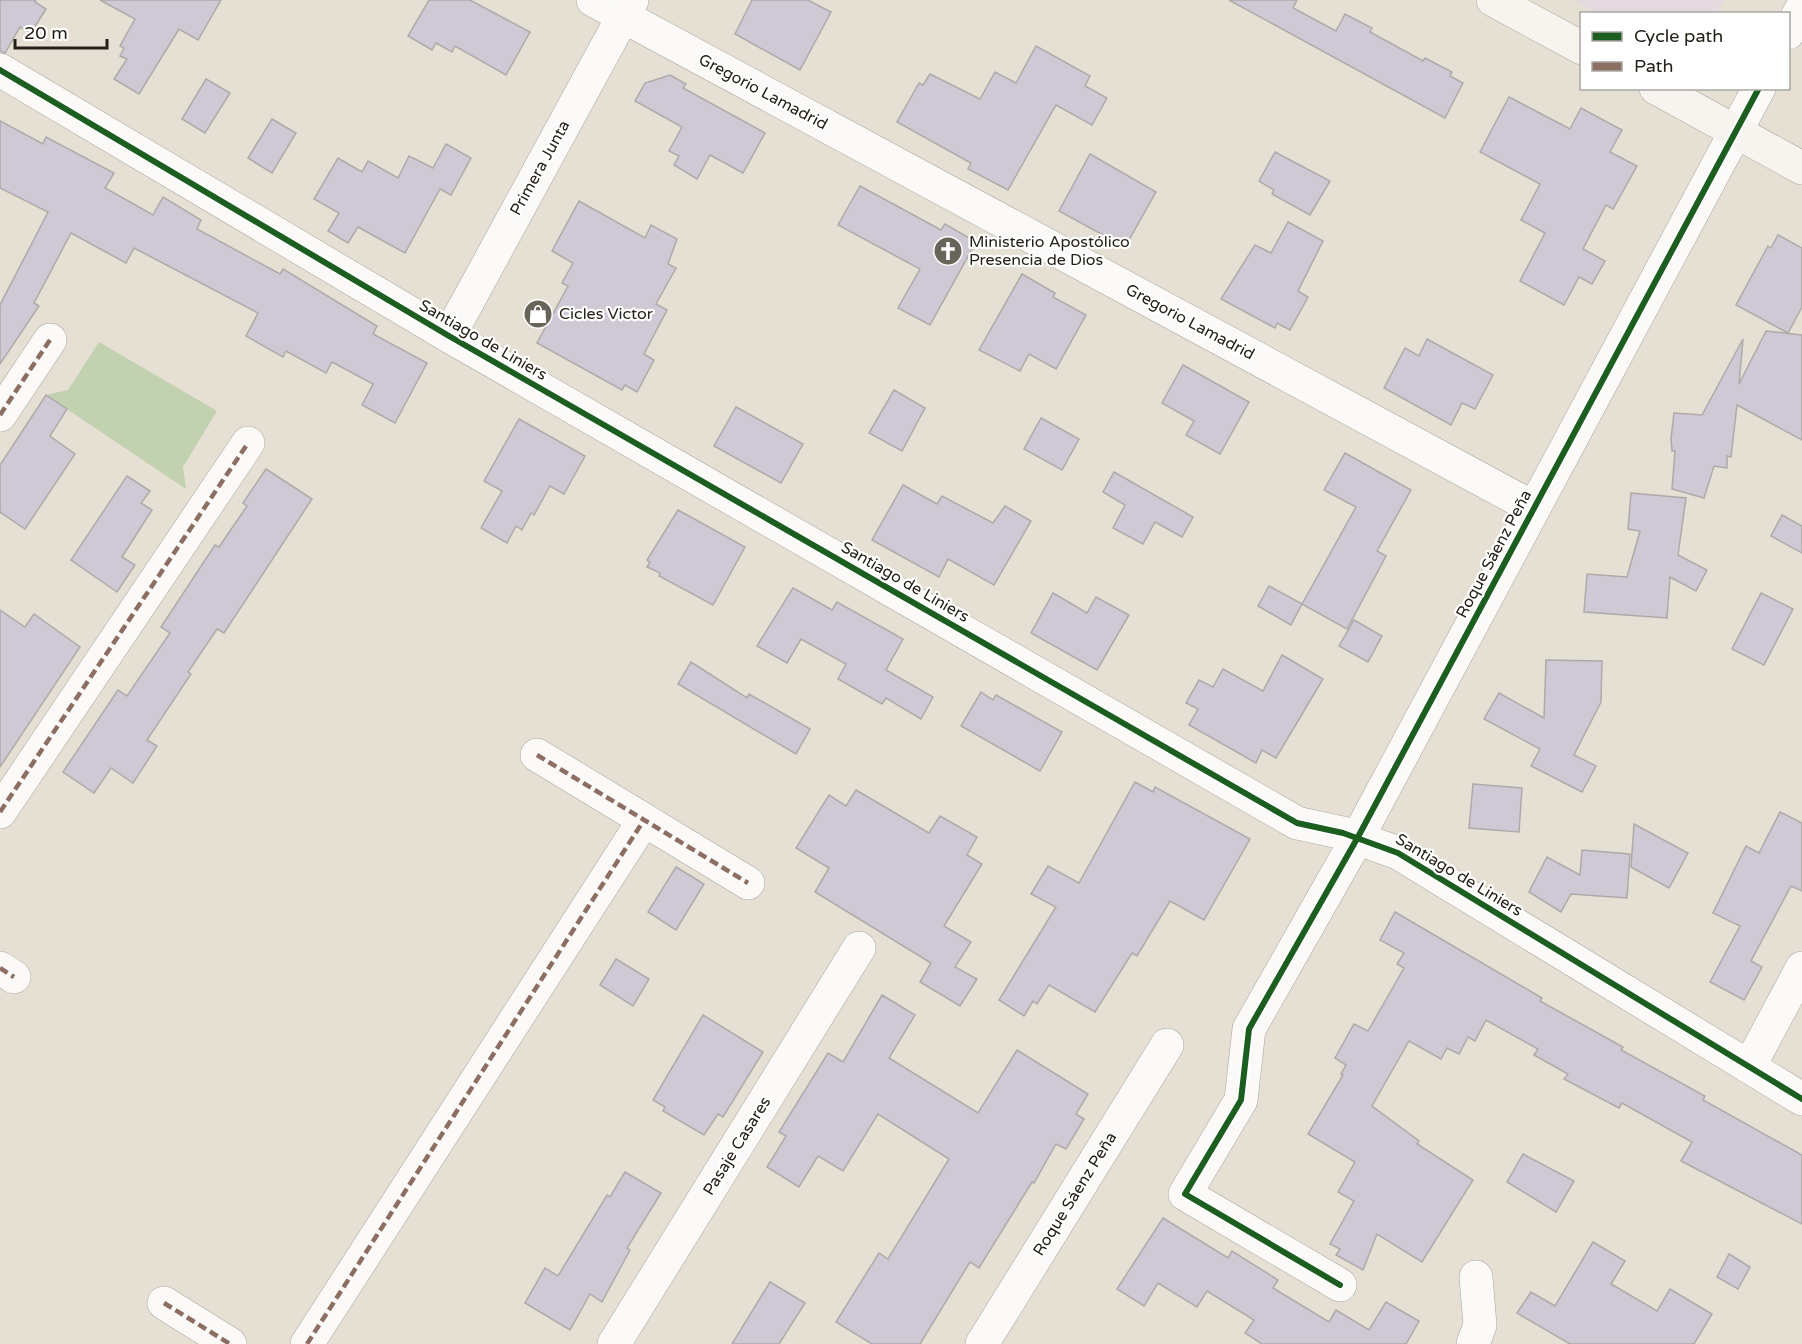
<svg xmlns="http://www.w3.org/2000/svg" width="1802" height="1344" font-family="'Varela Round',sans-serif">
	<rect width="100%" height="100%" fill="#e5e0d3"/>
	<path fill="#e4d9de" d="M 1573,0 L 1724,0 L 1717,13 L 1598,14 Z"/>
	<path fill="#c2d1b0" d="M 99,342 L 217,411 L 183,467 L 186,489 L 46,395 L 68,390 Z"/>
	<g fill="#cec9d4" stroke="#adaaa9" stroke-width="1.5">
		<path d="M 0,0 L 36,0 L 35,2 L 46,9 L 31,33 L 20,27 L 5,53 L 0,51 Z"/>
		<path d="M 100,0 L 221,0 L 198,40 L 179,29 L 139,94 L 114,79 L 127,59 L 120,56 L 124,48 L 120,46 L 135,19 Z"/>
		<path d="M 429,0 L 470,0 L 530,32 L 506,75 L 455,46 L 452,52 L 436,43 L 432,50 L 408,36 Z"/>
		<path d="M 752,0 L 808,0 L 831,12 L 800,70 L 735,34 Z"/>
		<path d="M 1229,0 L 1297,0 L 1293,8 L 1336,31 L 1345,14 L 1372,28 L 1370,32 L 1423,61 L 1425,58 L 1452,72 L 1450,76 L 1463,83 L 1445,118 Z"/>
		<path d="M 1036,46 L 1090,76 L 1085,86 L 1107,98 L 1092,125 L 1056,105 L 1008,190 L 968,169 L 971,163 L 897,122 L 919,83 L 923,85 L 930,74 L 980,99 L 995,72 L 1016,83 Z"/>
		<path d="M 670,75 L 686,84 L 683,88 L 765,133 L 743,173 L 710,155 L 697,179 L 674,165 L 679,156 L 669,151 L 682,127 L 635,101 L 645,83 Z"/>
		<path d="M 206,79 L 230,93 L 205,133 L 182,119 Z"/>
		<path d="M 1509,97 L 1570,129 L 1581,108 L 1622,130 L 1610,152 L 1637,166 L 1613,209 L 1606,205 L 1583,249 L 1605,261 L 1592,284 L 1579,277 L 1564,305 L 1520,281 L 1545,233 L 1521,220 L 1540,184 L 1480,152 Z"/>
		<path d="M 272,119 L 296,133 L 272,173 L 248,158 Z"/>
		<path d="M 0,121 L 43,144 L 46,137 L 114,173 L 105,188 L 153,215 L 163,197 L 201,220 L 197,229 L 280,274 L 283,269 L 377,326 L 373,334 L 427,363 L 395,423 L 362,405 L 373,384 L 332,362 L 326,373 L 286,351 L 283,357 L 246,336 L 258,313 L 134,248 L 126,263 L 71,233 L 34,303 L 39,306 L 0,364 L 0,305 L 48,212 L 0,188 Z"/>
		<path d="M 446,144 L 471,158 L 451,195 L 440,189 L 405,253 L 358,227 L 348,243 L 328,231 L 339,213 L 314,199 L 338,158 L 362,172 L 368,161 L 398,178 L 409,156 L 433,168 Z"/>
		<path d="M 1275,152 L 1330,181 L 1310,215 L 1272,194 L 1274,190 L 1259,181 Z"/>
		<path d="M 1090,154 L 1156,192 L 1125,247 L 1059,211 Z"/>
		<path d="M 860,186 L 941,230 L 945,224 L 976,242 L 930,325 L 898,308 L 920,269 L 838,225 Z"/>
		<path d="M 579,201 L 645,238 L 651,225 L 677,239 L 668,264 L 676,268 L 656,304 L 667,310 L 644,354 L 654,360 L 637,392 L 625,385 L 622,390 L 537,343 L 568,286 L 562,283 L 573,263 L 552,251 Z"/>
		<path d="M 1288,222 L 1323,241 L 1298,291 L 1308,297 L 1290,330 L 1277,323 L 1275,328 L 1221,299 L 1255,245 L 1271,253 Z"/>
		<path d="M 1778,235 L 1802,248 L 1802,307 L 1788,333 L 1736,305 L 1768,246 L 1771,248 Z"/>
		<path d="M 1022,274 L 1055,293 L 1053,297 L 1086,315 L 1056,369 L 1029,354 L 1020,371 L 979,350 Z"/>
		<path d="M 1766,331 L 1802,335 L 1802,440 L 1737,405 L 1731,457 L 1727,456 L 1727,468 L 1714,466 L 1704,498 L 1672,489 L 1675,451 L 1672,451 L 1671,439 L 1674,413 L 1702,415 L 1743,339 L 1739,384 Z"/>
		<path d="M 1427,339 L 1493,375 L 1475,409 L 1462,403 L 1451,425 L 1384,388 L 1405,348 L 1419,356 Z"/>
		<path d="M 1183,365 L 1249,402 L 1220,454 L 1186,435 L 1194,421 L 1162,403 Z"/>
		<path d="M 894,390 L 925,408 L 902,451 L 869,433 Z"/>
		<path d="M 46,395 L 67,409 L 50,436 L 75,454 L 25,529 L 0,512 L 0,465 Z"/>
		<path d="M 736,407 L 803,444 L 781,483 L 714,446 Z"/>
		<path d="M 1041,418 L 1079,439 L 1062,470 L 1024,449 Z"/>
		<path d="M 519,419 L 585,456 L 564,494 L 550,486 L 534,515 L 531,513 L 522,530 L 516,526 L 507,543 L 481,528 L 502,491 L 484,481 Z"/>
		<path d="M 1345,453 L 1411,490 L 1377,551 L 1386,556 L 1347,629 L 1302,604 L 1291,625 L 1258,606 L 1269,586 L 1302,604 L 1356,507 L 1324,490 Z"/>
		<path d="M 266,469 L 312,499 L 224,633 L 217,629 L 188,672 L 191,674 L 147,740 L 157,746 L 133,783 L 111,768 L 94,793 L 63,772 L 118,690 L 127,696 L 170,633 L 161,627 L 215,545 L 219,547 L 247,506 L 243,503 Z"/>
		<path d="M 1114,472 L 1193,517 L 1182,537 L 1155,522 L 1143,544 L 1113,528 L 1125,505 L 1103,492 Z"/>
		<path d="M 127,476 L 150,491 L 141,503 L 152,510 L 122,557 L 135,565 L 117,592 L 71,560 Z"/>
		<path d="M 903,485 L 937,504 L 942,496 L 993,523 L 1005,506 L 1031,521 L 994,585 L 948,559 L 939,577 L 872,540 Z"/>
		<path d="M 1631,493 L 1686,498 L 1678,555 L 1707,570 L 1696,591 L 1670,577 L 1667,618 L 1584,612 L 1587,574 L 1627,577 L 1640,531 L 1628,529 Z"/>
		<path d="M 678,510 L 745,547 L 713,605 L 659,576 L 660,573 L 647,567 L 650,562 L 647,560 Z"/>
		<path d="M 1782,515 L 1802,526 L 1802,553 L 1771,536 Z"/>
		<path d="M 793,588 L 832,610 L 837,602 L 903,639 L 886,670 L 933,697 L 921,719 L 886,698 L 882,704 L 838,679 L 846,664 L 801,639 L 787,663 L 757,646 Z"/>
		<path d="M 1053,593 L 1087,613 L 1096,597 L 1129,615 L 1097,670 L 1031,633 Z"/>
		<path d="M 1761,593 L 1793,609 L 1764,665 L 1732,649 Z"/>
		<path d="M 0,610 L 25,627 L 34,614 L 80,647 L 0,767 Z"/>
		<path d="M 1354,620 L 1382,636 L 1368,662 L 1339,646 Z"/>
		<path d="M 1282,655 L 1323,679 L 1276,758 L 1262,750 L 1256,763 L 1189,725 L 1198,709 L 1186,703 L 1199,680 L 1213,687 L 1223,669 L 1263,691 Z"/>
		<path d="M 1546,660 L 1602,661 L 1601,702 L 1574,755 L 1596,766 L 1582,792 L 1531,766 L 1540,749 L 1484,719 L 1499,693 L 1544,718 Z"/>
		<path d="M 691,662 L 747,698 L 749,694 L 810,729 L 796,754 L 678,684 Z"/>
		<path d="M 981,692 L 993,700 L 996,695 L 1062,732 L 1040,771 L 961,726 Z"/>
		<path d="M 1135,782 L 1153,792 L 1155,787 L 1250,839 L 1204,920 L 1170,901 L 1137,956 L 1132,953 L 1095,1012 L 1049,985 L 1037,1004 L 1033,1001 L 1024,1016 L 999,1000 L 1056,907 L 1031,894 L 1048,866 L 1079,883 Z"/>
		<path d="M 1473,784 L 1522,788 L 1519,832 L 1469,828 Z"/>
		<path d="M 856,790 L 929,833 L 940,816 L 977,837 L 967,855 L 982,864 L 944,926 L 971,942 L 955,967 L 977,979 L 960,1006 L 920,982 L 931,963 L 815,892 L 829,868 L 796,848 L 829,795 L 846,806 Z"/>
		<path d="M 1780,812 L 1802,823 L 1802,891 L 1791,886 L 1751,961 L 1762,967 L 1744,1000 L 1710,982 L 1740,926 L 1713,913 L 1746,846 L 1759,853 Z"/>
		<path d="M 1634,824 L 1688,853 L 1669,888 L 1631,867 Z"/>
		<path d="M 1582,850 L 1630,854 L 1627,898 L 1571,894 L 1561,912 L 1529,892 L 1547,857 L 1580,875 Z"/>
		<path d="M 676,867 L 704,884 L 676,930 L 648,912 Z"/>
		<path d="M 1395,912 L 1542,998 L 1540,1001 L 1623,1047 L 1621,1050 L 1705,1096 L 1703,1100 L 1802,1155 L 1802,1224 L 1681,1161 L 1692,1142 L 1622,1103 L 1619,1108 L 1564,1079 L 1568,1074 L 1534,1055 L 1538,1049 L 1486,1020 L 1475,1041 L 1468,1037 L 1459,1054 L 1447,1048 L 1441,1059 L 1409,1041 L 1372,1106 L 1419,1141 L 1417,1144 L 1473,1180 L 1422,1262 L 1377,1234 L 1363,1270 L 1336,1255 L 1340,1249 L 1330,1244 L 1354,1201 L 1338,1192 L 1355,1162 L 1308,1134 L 1343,1075 L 1341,1074 L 1346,1065 L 1335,1058 L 1354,1024 L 1368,1031 L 1404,968 L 1397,964 L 1404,953 L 1380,940 Z"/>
		<path d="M 616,959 L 649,979 L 633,1006 L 600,985 Z"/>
		<path d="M 882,995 L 915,1015 L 889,1058 L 978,1113 L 1017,1050 L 1088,1094 L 1076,1114 L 1084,1119 L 1066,1149 L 1056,1144 L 1034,1183 L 1032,1182 L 979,1268 L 970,1262 L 920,1344 L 872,1344 L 836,1322 L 879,1253 L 888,1259 L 949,1159 L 878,1114 L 843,1171 L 818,1156 L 799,1187 L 767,1167 L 786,1136 L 779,1132 L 828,1053 L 843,1062 Z"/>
		<path d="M 703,1015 L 763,1052 L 723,1117 L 718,1114 L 704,1135 L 663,1111 L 665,1107 L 653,1100 Z"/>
		<path d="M 1523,1154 L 1574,1181 L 1556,1212 L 1507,1182 Z"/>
		<path d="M 625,1172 L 661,1193 L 627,1248 L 630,1250 L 602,1302 L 590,1294 L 570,1330 L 525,1303 L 545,1268 L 558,1276 L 607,1195 L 610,1197 Z"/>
		<path d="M 1163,1218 L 1228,1258 L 1232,1251 L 1278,1280 L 1273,1288 L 1329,1322 L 1336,1310 L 1369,1330 L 1386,1302 L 1419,1321 L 1406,1344 L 1262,1344 L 1245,1333 L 1254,1320 L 1207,1291 L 1197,1307 L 1158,1283 L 1144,1306 L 1117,1289 Z"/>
		<path d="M 1593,1242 L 1625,1261 L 1611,1284 L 1657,1311 L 1670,1289 L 1712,1314 L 1694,1344 L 1570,1344 L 1517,1313 L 1531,1292 L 1555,1306 Z"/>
		<path d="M 1729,1254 L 1750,1267 L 1738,1289 L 1717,1277 Z"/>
		<path d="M 770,1282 L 805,1303 L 779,1344 L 732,1344 Z"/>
	</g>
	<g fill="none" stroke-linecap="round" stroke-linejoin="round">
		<g stroke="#aaa69d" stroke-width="34">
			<g id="street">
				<path d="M 593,0 L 1534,508"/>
				<path d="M 1788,33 L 1802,8"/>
				<path d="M 0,70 L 449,336 L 1297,823 L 1343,833 L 1398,853 L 1802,1099"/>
				<path d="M 449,336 L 632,0"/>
				<path d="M 0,415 L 50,340"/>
				<path d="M 537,755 L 748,883"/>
				<path d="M 0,812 L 248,443"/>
				<path d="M 0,968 L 14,977"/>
				<path d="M 1749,1067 L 1802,968"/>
				<path d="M 1340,1285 L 1185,1194 L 1241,1100 L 1249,1029 L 1358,837 L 1759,88"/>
				<path d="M 164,1303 L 230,1344"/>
				<path d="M 307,1344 L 644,820"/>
				<path d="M 614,1344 L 859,948"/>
				<path d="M 982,1344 L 1167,1045"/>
				<path d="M 1473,1344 L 1480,1325 L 1476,1277"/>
			</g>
		</g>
		<g stroke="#aaa69d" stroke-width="34">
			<g id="secondary">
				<path d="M 1493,0 L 1582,48"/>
				<path d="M 1656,88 L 1802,168"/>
			</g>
		</g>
		<use href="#street" stroke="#fbfaf8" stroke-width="33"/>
		<use href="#secondary" stroke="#f7f4f0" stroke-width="33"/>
		<g stroke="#8d6e63" stroke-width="4.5" stroke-dasharray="9 4.5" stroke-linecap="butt">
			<path d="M 0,415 L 50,340"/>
			<path d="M 537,755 L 748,883"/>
			<path d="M 0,812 L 248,443"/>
			<path d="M 0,968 L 14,977"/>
			<path d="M 164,1303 L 230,1344"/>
			<path d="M 307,1344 L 644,820"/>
		</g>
		<g stroke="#fff" stroke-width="10">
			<g id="cycleway">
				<path d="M 0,70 L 449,336 L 1297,823 L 1343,833 L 1398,853 L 1802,1099"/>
				<path d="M 1340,1285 L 1185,1194 L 1241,1100 L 1249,1029 L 1358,837 L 1759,88"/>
			</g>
		</g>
		<use href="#cycleway" stroke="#1b5e20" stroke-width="6"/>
	</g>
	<defs>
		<g id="church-disc" transform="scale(1.5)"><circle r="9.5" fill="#686459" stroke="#fff"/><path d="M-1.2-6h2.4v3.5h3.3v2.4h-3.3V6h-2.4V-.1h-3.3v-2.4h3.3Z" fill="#fff"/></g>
		<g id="shop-disc" transform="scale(1.5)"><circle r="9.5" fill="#686459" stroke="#fff"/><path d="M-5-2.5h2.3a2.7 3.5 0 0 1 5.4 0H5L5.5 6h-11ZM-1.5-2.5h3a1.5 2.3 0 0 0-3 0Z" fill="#fff"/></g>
	</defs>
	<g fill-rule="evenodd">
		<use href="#church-disc" x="948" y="251"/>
		<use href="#shop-disc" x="538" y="314"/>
	</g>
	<g text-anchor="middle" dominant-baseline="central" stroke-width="4.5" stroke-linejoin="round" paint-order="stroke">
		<g font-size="16" fill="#252118" stroke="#fff">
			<text transform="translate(763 92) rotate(28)">Gregorio Lamadrid</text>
			<text transform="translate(540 168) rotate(-61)">Primera Junta</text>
			<text transform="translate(1190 322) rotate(28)">Gregorio Lamadrid</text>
			<text transform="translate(483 340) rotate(30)">Santiago de Liniers</text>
			<text transform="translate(1494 554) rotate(-62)">Roque Sáenz Peña</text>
			<text transform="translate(905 582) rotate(30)">Santiago de Liniers</text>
			<text transform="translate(1459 875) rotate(31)">Santiago de Liniers</text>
			<text transform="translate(737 1146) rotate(-58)">Pasaje Casares</text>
			<text transform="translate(1075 1194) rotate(-58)">Roque Sáenz Peña</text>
		</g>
		<g font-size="16" fill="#252118" stroke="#fff" text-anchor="start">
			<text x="969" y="242">Ministerio Apostólico<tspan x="969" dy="18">Presencia de Dios</tspan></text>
			<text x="559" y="314">Cicles Victor</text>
		</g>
	</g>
	<rect x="1580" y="12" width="210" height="78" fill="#ffffff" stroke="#a8a6a3" stroke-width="1.5"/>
	<rect x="1592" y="32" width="30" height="9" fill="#1b5e20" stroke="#a8a6a3" stroke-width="1.5"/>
	<text x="1634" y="42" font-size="18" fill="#252118">Cycle path</text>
	<rect x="1592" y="62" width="30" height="9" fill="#8d6e63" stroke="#a8a6a3" stroke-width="1.5"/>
	<text x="1634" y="72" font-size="18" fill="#252118">Path</text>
	<path d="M15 39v9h92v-9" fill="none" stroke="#252118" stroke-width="3"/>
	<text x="24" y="39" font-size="18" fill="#252118" stroke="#ffffff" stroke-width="4.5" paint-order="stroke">20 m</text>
</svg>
